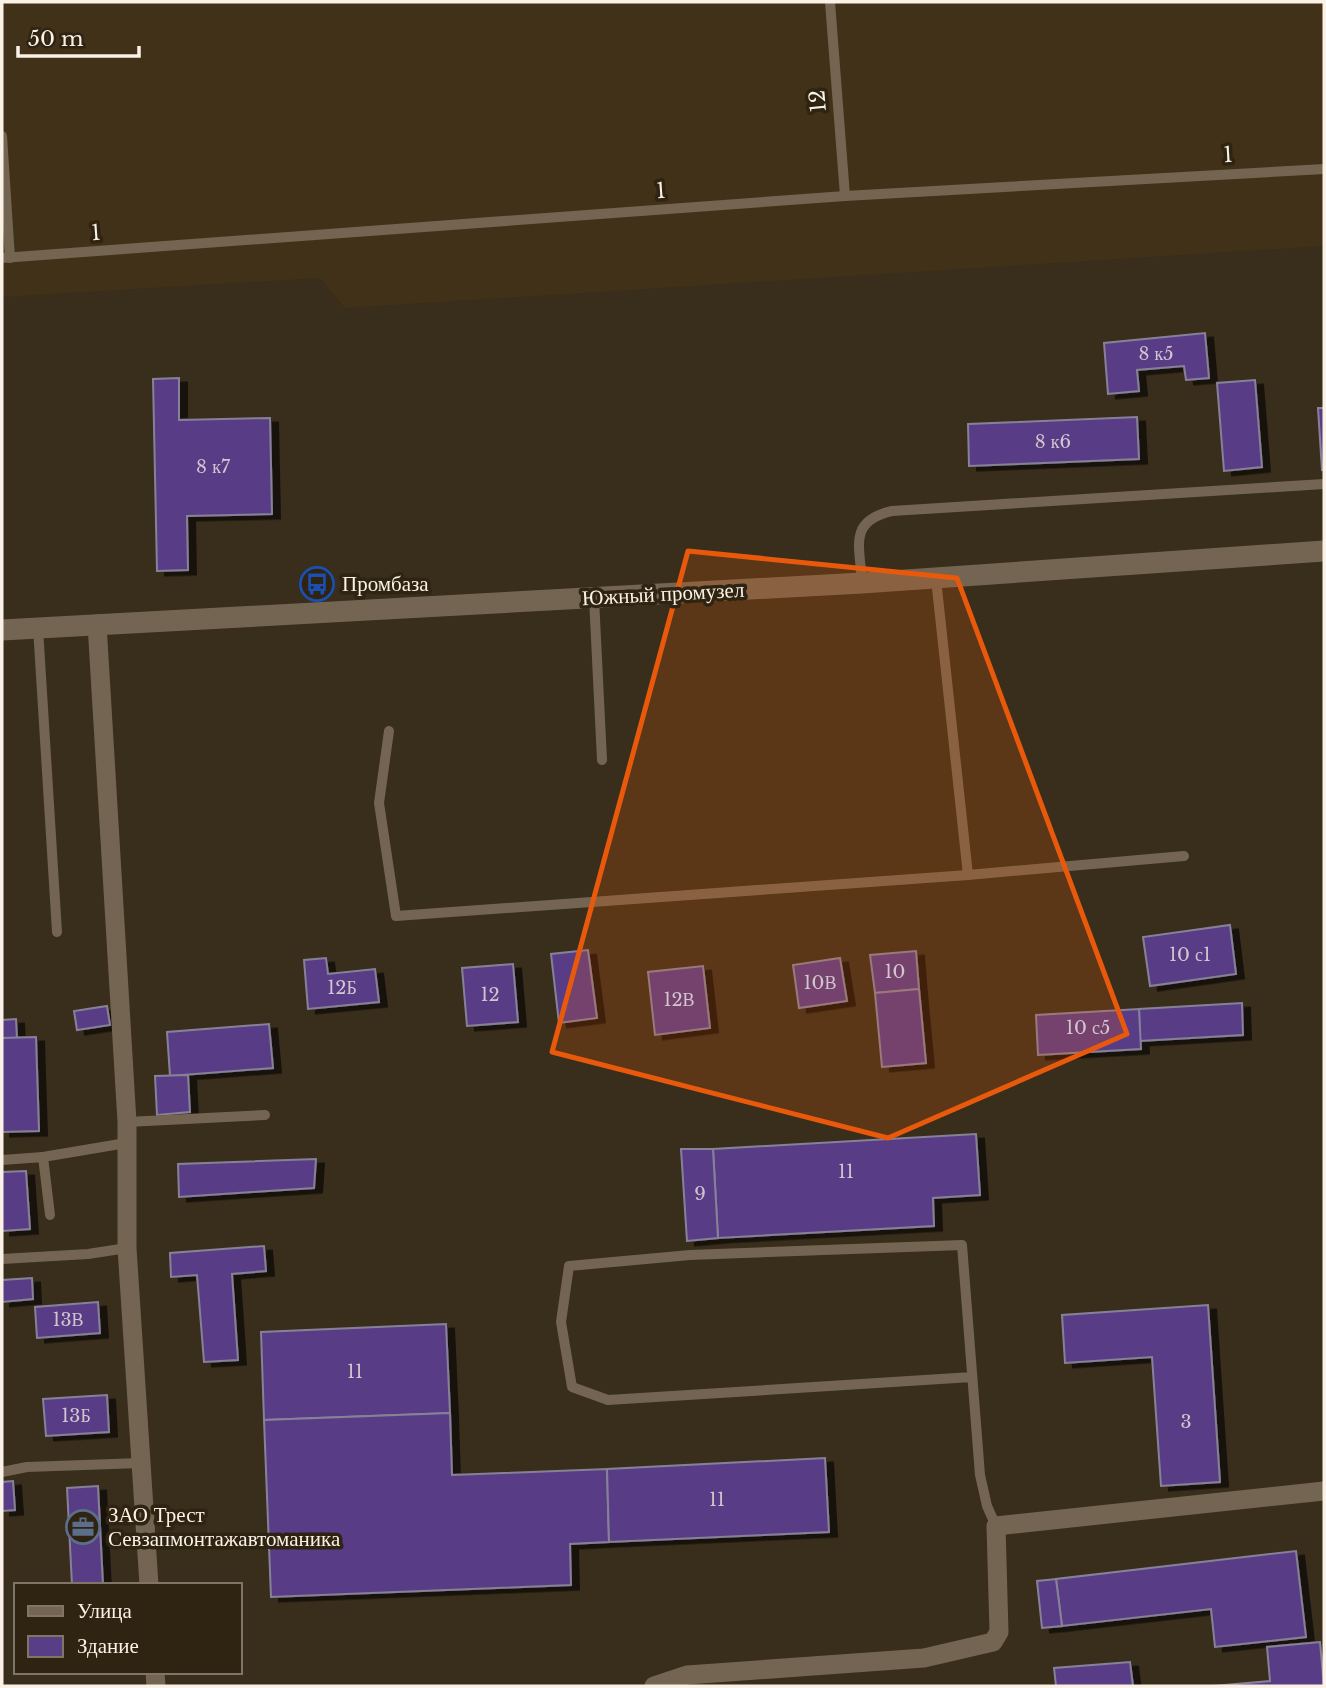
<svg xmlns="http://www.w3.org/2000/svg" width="1326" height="1688" font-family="'Libre Baskerville',serif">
	<defs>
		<filter id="shadow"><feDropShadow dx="8" dy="4.5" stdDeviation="0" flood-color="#0009"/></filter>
	</defs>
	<rect width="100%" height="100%" fill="#392d1b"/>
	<path fill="#423119" d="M 2,2 L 1324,2 L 1324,246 L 345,308 L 320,278 L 2,297 Z"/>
	<g fill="#583e86" stroke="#878198" stroke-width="2" filter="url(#shadow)">
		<path d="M 1205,333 L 1209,378 L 1186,380 L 1184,366 L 1137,370 L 1139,391 L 1108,394 L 1104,343 Z"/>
		<path d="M 179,378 L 179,420 L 270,418 L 272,514 L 187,516 L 188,570 L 157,571 L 153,379 Z"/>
		<path d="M 1255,380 L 1262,467 L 1224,471 L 1217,383 Z"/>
		<path d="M 1318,408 L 1324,408 L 1324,470 L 1322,470 Z"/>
		<path d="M 1137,417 L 1139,459 L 969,466 L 968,424 Z"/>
		<path d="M 1230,925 L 1236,974 L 1150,986 L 1143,937 Z"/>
		<path d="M 588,950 L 597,1018 L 559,1023 L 551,954 Z"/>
		<path d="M 916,951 L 919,989 L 875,993 L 870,955 Z"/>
		<path d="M 326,958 L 328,974 L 375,969 L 379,1002 L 308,1009 L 304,960 Z"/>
		<path d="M 840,958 L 847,1001 L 799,1008 L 793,965 Z"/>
		<path d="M 513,964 L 518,1022 L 467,1026 L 462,968 Z"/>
		<path d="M 703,966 L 710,1028 L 655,1035 L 648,972 Z"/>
		<path d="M 919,989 L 926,1063 L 882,1067 L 875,993 Z"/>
		<path d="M 1242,1003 L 1243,1035 L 1140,1041 L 1139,1009 Z"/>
		<path d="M 107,1006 L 110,1025 L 77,1030 L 74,1011 Z"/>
		<path d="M 1139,1009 L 1141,1049 L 1038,1055 L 1036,1015 Z"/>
		<path d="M 16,1019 L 17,1038 L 2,1038 L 2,1020 Z"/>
		<path d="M 269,1024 L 273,1068 L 170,1076 L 167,1032 Z"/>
		<path d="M 36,1037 L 39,1131 L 2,1132 L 2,1038 Z"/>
		<path d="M 188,1075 L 190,1112 L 157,1115 L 155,1076 Z"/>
		<path d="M 976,1134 L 980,1195 L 933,1198 L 934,1226 L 718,1238 L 713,1149 Z"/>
		<path d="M 681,1149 L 713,1149 L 718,1238 L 687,1241 Z"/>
		<path d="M 316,1159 L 314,1188 L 179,1197 L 178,1164 Z"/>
		<path d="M 26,1171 L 30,1229 L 2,1231 L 2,1172 Z"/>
		<path d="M 264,1246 L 266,1271 L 232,1274 L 238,1360 L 204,1362 L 197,1275 L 171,1277 L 170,1253 Z"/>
		<path d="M 32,1278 L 33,1299 L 2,1302 L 2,1280 Z"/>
		<path d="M 98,1302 L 100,1333 L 37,1338 L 35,1307 Z"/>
		<path d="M 1208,1305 L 1220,1482 L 1161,1486 L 1152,1357 L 1065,1363 L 1062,1315 Z"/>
		<path d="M 446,1324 L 450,1413 L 264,1420 L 261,1332 Z"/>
		<path d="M 107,1395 L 109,1432 L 46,1436 L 43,1399 Z"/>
		<path d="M 450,1413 L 452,1475 L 607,1469 L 609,1542 L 570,1544 L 571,1585 L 271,1597 L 264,1420 Z"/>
		<path d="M 825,1458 L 829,1532 L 609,1542 L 607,1469 Z"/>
		<path d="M 13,1481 L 15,1510 L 2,1511 L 2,1482 Z"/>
		<path d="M 98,1486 L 103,1585 L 72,1585 L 67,1488 Z"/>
		<path d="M 1296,1551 L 1306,1637 L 1215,1647 L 1211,1609 L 1062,1626 L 1056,1579 Z"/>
		<path d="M 1056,1579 L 1062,1626 L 1042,1628 L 1037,1581 Z"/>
		<path d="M 1320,1642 L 1324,1686 L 1213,1686 L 1270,1681 L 1267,1647 Z"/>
		<path d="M 1130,1662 L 1133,1686 L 1056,1686 L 1054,1668 Z"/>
	</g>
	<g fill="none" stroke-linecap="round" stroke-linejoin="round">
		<g stroke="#736551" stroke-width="10">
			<path d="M 830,2 L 845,196"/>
			<path d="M 2,136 L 10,258"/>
			<path d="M 2,258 L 845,196 L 1324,169"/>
			<path d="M 936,579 L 968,875 L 1184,856"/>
			<path d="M 862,583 C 860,546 848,521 892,511 L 1324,484"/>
			<path d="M 594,598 L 602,760"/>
			<path d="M 38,628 L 57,932"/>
			<path d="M 389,731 L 379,803 L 396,916 L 968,875"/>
			<path d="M 127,1122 L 265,1115"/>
			<path d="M 43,1157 L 126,1143"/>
			<path d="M 2,1160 L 43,1157 L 50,1215"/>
			<path d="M 2,1259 L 88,1254 L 127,1248"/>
			<path d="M 972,1377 L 608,1400 L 572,1387 L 561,1322 L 569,1266 L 690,1255 L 962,1245 L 980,1475 L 987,1506 L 996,1526"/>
			<path d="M 2,1472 L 27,1467 L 141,1463"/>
		</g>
		<g stroke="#736551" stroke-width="19">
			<path d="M 97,624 L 127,1122 L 127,1248 L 149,1585"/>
			<path d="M 155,1672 L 156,1686"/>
			<path d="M 654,1686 L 687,1675 L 924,1658 L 993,1642 L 999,1632 L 996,1526 L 1324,1491"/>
		</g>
		<path stroke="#736551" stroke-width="21" d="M 2,630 L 862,583 L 1324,551"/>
	</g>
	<path fill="#e8590c" fill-opacity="0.2" stroke="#e8590c" stroke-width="5" stroke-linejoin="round" d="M 688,551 L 957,578 L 1127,1034 L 888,1138 L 552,1052 Z"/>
	<defs>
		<g id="bus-ring" transform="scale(1.75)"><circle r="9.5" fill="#2f2311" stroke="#1a4fb4" stroke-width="1.5"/><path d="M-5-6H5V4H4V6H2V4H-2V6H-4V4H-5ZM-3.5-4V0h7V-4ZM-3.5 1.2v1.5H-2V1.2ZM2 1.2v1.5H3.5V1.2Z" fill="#1a4fb4"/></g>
		<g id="office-ring" transform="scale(1.75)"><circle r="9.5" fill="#2f2311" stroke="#5c6f8a" stroke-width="1.5"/><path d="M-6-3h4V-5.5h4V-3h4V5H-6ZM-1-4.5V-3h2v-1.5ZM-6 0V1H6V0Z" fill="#5c6f8a"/></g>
	</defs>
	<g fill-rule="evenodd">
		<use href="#bus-ring" x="317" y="584"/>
		<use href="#office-ring" x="83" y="1527"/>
	</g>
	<g text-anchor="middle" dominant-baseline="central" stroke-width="7" stroke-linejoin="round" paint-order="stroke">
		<g font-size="18" fill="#d2c5ce">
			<text x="1156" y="354">8 к5</text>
			<text x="1053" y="442">8 к6</text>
			<text x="213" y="467">8 к7</text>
			<text x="1190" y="955">10 с1</text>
			<text x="895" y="972">10</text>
			<text x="820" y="983">10В</text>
			<text x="342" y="988">12Б</text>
			<text x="490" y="995">12</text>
			<text x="679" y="1000">12В</text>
			<text x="1088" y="1028">10 с5</text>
			<text x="846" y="1172">11</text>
			<text x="700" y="1194">9</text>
			<text x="68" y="1320">13В</text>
			<text x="355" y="1372">11</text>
			<text x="76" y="1416">13Б</text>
			<text x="1186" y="1422">3</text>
			<text x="717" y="1500">11</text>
		</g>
		<g font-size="21" fill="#faf2e6" stroke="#2f2311">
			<text transform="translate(818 101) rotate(-95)">12</text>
			<text transform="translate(1228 155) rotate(-3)">1</text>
			<text transform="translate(661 191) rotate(-4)">1</text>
			<text transform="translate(96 233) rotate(-4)">1</text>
			<text transform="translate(663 594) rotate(-3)">Южный промузел</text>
		</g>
		<g font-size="21" fill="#faf2e6" stroke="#2f2311" text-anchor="start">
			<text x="342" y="584">Промбаза</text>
			<text x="108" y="1515">ЗАО Трест<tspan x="108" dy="24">Севзапмонтажавтоманика</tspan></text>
		</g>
	</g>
	<rect width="1326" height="1688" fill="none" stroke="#faf2e6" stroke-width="7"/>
	<rect x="14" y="1583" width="228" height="91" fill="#2f2311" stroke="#807666" stroke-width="2"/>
	<rect x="28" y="1606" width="35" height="10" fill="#736551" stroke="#807666" stroke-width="2"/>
	<text x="77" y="1618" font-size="21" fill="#faf2e6">Улица</text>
	<rect x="28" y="1636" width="35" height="21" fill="#583e86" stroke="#807666" stroke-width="2"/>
	<text x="77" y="1653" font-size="21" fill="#faf2e6">Здание</text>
	<path d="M18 46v10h121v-10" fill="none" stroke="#faf2e6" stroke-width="3.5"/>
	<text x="28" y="46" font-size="21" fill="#faf2e6" stroke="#2f2311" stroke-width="5" paint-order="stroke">50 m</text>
</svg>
